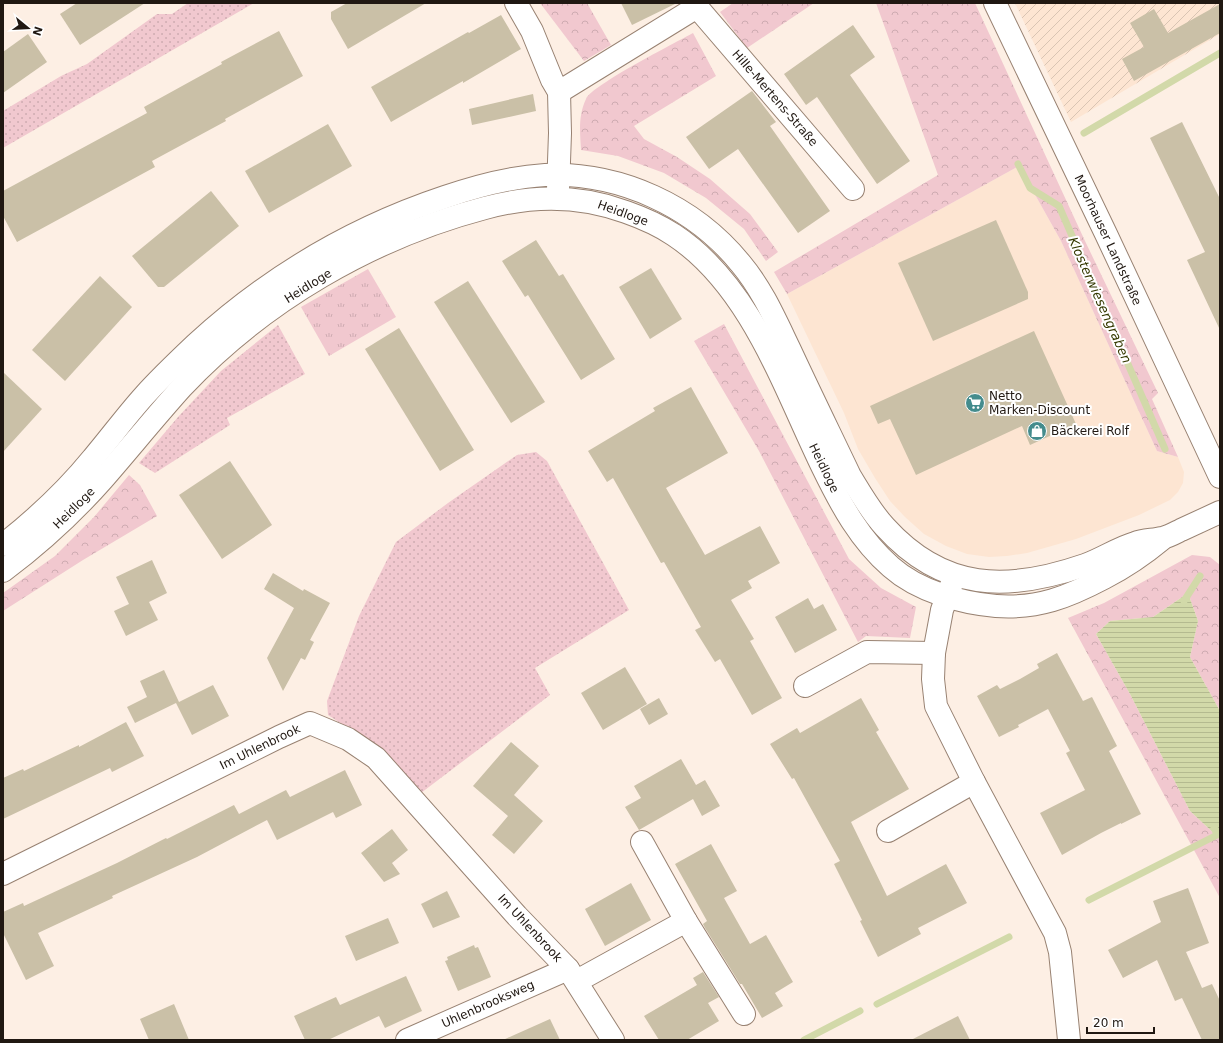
<svg xmlns="http://www.w3.org/2000/svg" width="1223" height="1043" font-family="'DejaVu Sans',sans-serif">
	<defs>
		<pattern id="industrial-furrows" width="10" height="10" patternUnits="userSpaceOnUse"><rect width="10" height="10" fill="#fde5d2"/><path d="M-1 1l2-2M0 10L10 0M9 11l2-2" fill="none" stroke="#d9c4b3"/></pattern>
		<pattern id="grass-dots" width="8" height="8" patternUnits="userSpaceOnUse"><rect width="8" height="8" fill="#f1c8cf"/><path d="M2 2h.1M6 6h.1" fill="none" stroke="#ceabb1" stroke-width="1.8" stroke-linecap="round"/></pattern>
		<pattern id="forest-crowns" width="20" height="18" patternUnits="userSpaceOnUse"><rect width="20" height="18" fill="#f1c8cf"/><path d="M2 6a3 3 0 1 1 6 0M12 15a3 3 0 1 1 6 0" fill="none" stroke="#ceabb1"/></pattern>
		<pattern id="park-tufts" width="24" height="20" patternUnits="userSpaceOnUse"><rect width="24" height="20" fill="#f1c8cf"/><path d="M3 7l-1-3M5 7V3M7 7l1-3M15 17l-1-3M17 17v-4M19 17l1-3" fill="none" stroke="#ceabb1"/></pattern>
		<pattern id="water-rules" width="6" height="5" patternUnits="userSpaceOnUse"><rect width="6" height="5" fill="#d2d9a9"/><path d="M0 2.5h6" fill="none" stroke="#b4ba90"/></pattern>
	</defs>
	<rect width="100%" height="100%" fill="#fdefe4"/>
	<path fill="#fde5d2" d="M 1019,166 L 1061,241 L 1157,451 L 1178,457 L 1184,472 L 1183,483 L 1178,492 L 1170,500 L 1139,515 L 1076,539 L 1027,553 L 1007,556 L 989,557 L 967,554 L 946,546 L 924,534 L 905,517 L 890,501 L 875,478 L 858,449 L 844,413 L 787,294 Z"/>
	<path fill="url(#industrial-furrows)" d="M 1015,3 L 1220,3 L 1220,34 L 1071,122 Z"/>
	<g fill="url(#grass-dots)">
		<path d="M 188,3 L 254,3 L 3,148 L 3,111 L 61,76 L 87,64 L 157,14 L 172,14 Z"/>
		<path d="M 278,325 L 305,374 L 227,418 L 230,425 L 155,473 L 139,463 L 178,417 L 221,371 Z"/>
		<path d="M 536,452 L 547,461 L 629,610 L 535,668 L 550,695 L 421,793 L 377,747 L 328,715 L 327,701 L 359,616 L 396,542 L 448,503 L 517,455 Z"/>
	</g>
	<g fill="url(#forest-crowns)">
		<path d="M 540,3 L 587,3 L 611,45 L 584,61 Z"/>
		<path d="M 733,3 L 814,3 L 747,48 L 720,12 Z"/>
		<path d="M 876,3 L 975,3 L 1085,241 L 1158,393 L 1152,399 L 1178,457 L 1157,451 L 1061,241 L 1019,166 L 787,294 L 774,272 L 938,175 Z"/>
		<path d="M 693,33 L 716,76 L 634,126 L 644,139 L 677,157 L 710,179 L 750,214 L 778,252 L 766,261 L 744,229 L 706,198 L 664,173 L 618,156 L 581,150 C 580,132 578,116 586,99 C 592,85 675,43 693,33 Z"/>
		<path d="M 724,324 L 849,559 L 881,588 L 916,607 L 910,638 L 866,636 L 858,642 L 759,451 L 694,341 Z"/>
		<path d="M 129,475 L 140,485 L 157,516 L 83,560 L 3,611 L 3,593 L 55,556 L 94,517 Z"/>
		<path d="M 1192,555 L 1210,557 L 1220,565 L 1220,711 L 1190,657 L 1198,621 L 1188,593 L 1153,617 L 1110,621 L 1096,634 L 1130,694 L 1190,811 L 1220,839 L 1220,898 L 1068,618 L 1104,603 Z"/>
	</g>
	<path fill="url(#park-tufts)" d="M 368,269 L 396,317 L 329,356 L 301,307 Z"/>
	<path fill="url(#water-rules)" d="M 1188,593 L 1198,621 L 1190,657 L 1220,711 L 1220,839 L 1190,811 L 1130,694 L 1096,634 L 1110,621 L 1153,617 Z"/>
	<g fill="none" stroke-linecap="round" stroke-linejoin="round">
		<g stroke="#d2d9a9" stroke-width="7">
			<path d="M 1084,133 L 1220,53"/>
			<path d="M 1018,164 L 1030,188 L 1059,206 L 1165,449"/>
			<path d="M 1184,601 L 1200,576"/>
			<path d="M 1089,900 L 1217,835 L 1214,827"/>
			<path d="M 877,1004 L 1009,937"/>
			<path d="M 804,1040 L 860,1011"/>
		</g>
	</g>
	<g fill="#cac0a7">
		<path d="M 77,3 L 145,3 L 80,45 L 60,14 Z"/>
		<path d="M 347,3 L 426,3 L 348,49 L 331,19 L 331,12 Z"/>
		<path d="M 621,3 L 677,3 L 632,25 Z"/>
		<path d="M 1220,4 L 1220,33 L 1134,81 L 1122,59 L 1144,47 L 1130,23 L 1154,9 L 1168,33 Z"/>
		<path d="M 501,15 L 521,49 L 463,83 L 463,81 L 391,122 L 371,87 L 468,32 L 469,33 Z"/>
		<path d="M 853,25 L 875,57 L 850,75 L 910,161 L 877,184 L 817,97 L 806,105 L 784,74 Z"/>
		<path d="M 279,31 L 303,76 L 225,119 L 226,121 L 152,161 L 155,167 L 17,242 L 3,216 L 3,191 L 147,113 L 144,107 L 222,64 L 221,62 Z"/>
		<path d="M 28,34 L 47,62 L 3,93 L 3,52 Z"/>
		<path d="M 752,91 L 776,122 L 770,126 L 830,211 L 798,233 L 738,149 L 709,169 L 686,137 Z"/>
		<path d="M 533,94 L 536,111 L 472,125 L 469,109 Z"/>
		<path d="M 1182,122 L 1220,199 L 1220,330 L 1187,260 L 1205,252 L 1150,138 Z"/>
		<path d="M 328,124 L 352,166 L 269,213 L 245,171 Z"/>
		<path d="M 211,191 L 239,226 L 164,287 L 158,287 L 132,256 Z"/>
		<path d="M 996,220 L 1028,292 L 1028,299 L 933,341 L 898,263 Z"/>
		<path d="M 536,240 L 559,276 L 563,274 L 615,359 L 581,380 L 528,295 L 525,297 L 502,261 Z"/>
		<path d="M 651,268 L 682,319 L 650,339 L 619,287 Z"/>
		<path d="M 100,276 L 132,307 L 65,381 L 32,350 Z"/>
		<path d="M 468,281 L 545,402 L 511,423 L 434,302 Z"/>
		<path d="M 399,328 L 474,450 L 440,471 L 365,349 Z"/>
		<path d="M 1034,331 L 1076,424 L 1030,445 L 1022,426 L 916,475 L 890,419 L 878,424 L 870,406 Z"/>
		<path d="M 3,372 L 42,409 L 3,452 Z"/>
		<path d="M 691,387 L 728,453 L 666,488 L 705,555 L 760,526 L 780,563 L 748,581 L 752,588 L 731,600 L 754,639 L 750,641 L 782,698 L 752,715 L 720,659 L 715,662 L 695,630 L 701,627 L 664,562 L 661,563 L 613,478 L 607,482 L 588,451 L 655,411 L 653,408 Z"/>
		<path d="M 230,461 L 272,525 L 222,559 L 179,495 Z"/>
		<path d="M 152,560 L 167,593 L 149,602 L 158,620 L 126,636 L 114,611 L 129,604 L 116,577 Z"/>
		<path d="M 273,573 L 303,591 L 304,589 L 330,603 L 310,640 L 314,642 L 305,660 L 301,658 L 283,691 L 267,658 L 294,608 L 264,589 Z"/>
		<path d="M 808,598 L 814,609 L 823,604 L 837,630 L 795,653 L 775,617 Z"/>
		<path d="M 1057,653 L 1083,701 L 1092,697 L 1117,746 L 1109,751 L 1141,814 L 1121,824 L 1121,823 L 1101,833 L 1062,855 L 1040,813 L 1085,790 L 1066,753 L 1070,751 L 1048,709 L 1018,725 L 1019,727 L 999,737 L 977,696 L 997,685 L 1000,689 L 1020,679 L 1039,668 L 1037,664 Z"/>
		<path d="M 625,667 L 647,704 L 603,730 L 581,693 Z"/>
		<path d="M 164,670 L 179,702 L 213,685 L 229,716 L 192,735 L 176,703 L 135,723 L 127,707 L 147,697 L 140,681 Z"/>
		<path d="M 659,698 L 668,714 L 649,725 L 640,709 Z"/>
		<path d="M 861,698 L 879,730 L 876,732 L 909,789 L 851,822 L 887,896 L 946,864 L 967,903 L 918,928 L 921,934 L 878,957 L 860,921 L 862,920 L 834,864 L 840,861 L 794,778 L 792,779 L 770,744 L 797,728 L 800,733 Z"/>
		<path d="M 126,722 L 144,756 L 112,772 L 110,768 L 3,819 L 3,778 L 23,769 L 24,771 L 79,745 L 79,747 Z"/>
		<path d="M 511,742 L 539,766 L 514,795 L 543,821 L 514,854 L 492,835 L 508,816 L 473,786 Z"/>
		<path d="M 681,759 L 696,785 L 705,780 L 720,806 L 702,816 L 693,799 L 639,830 L 625,807 L 641,798 L 634,786 Z"/>
		<path d="M 345,770 L 362,805 L 336,818 L 333,812 L 277,840 L 267,820 L 197,857 L 112,896 L 113,898 L 38,933 L 54,966 L 26,980 L 3,933 L 3,912 L 23,903 L 24,906 L 117,863 L 166,838 L 167,839 L 234,805 L 239,814 L 286,790 L 290,797 Z"/>
		<path d="M 392,829 L 408,850 L 392,863 L 400,874 L 384,882 L 361,853 Z"/>
		<path d="M 711,844 L 737,891 L 724,898 L 750,944 L 766,935 L 793,982 L 775,993 L 783,1006 L 762,1018 L 742,984 L 740,984 L 705,928 L 703,924 L 707,921 L 675,864 Z"/>
		<path d="M 631,883 L 651,920 L 605,946 L 585,909 Z"/>
		<path d="M 1188,888 L 1209,943 L 1186,952 L 1202,988 L 1212,984 L 1220,1001 L 1220,1040 L 1202,1040 L 1182,998 L 1175,1001 L 1157,960 L 1123,978 L 1108,950 L 1161,922 L 1153,901 Z"/>
		<path d="M 447,891 L 460,917 L 433,928 L 421,904 Z"/>
		<path d="M 388,918 L 399,943 L 356,961 L 345,936 Z"/>
		<path d="M 474,945 L 475,948 L 478,947 L 491,977 L 458,991 L 445,961 L 448,960 L 447,957 Z"/>
		<path d="M 703,972 L 719,997 L 708,1003 L 719,1021 L 687,1040 L 659,1040 L 644,1016 L 697,985 L 693,978 Z"/>
		<path d="M 406,976 L 422,1011 L 385,1028 L 379,1016 L 328,1040 L 305,1040 L 294,1016 L 336,997 L 340,1005 Z"/>
		<path d="M 174,1004 L 189,1040 L 149,1040 L 140,1019 Z"/>
		<path d="M 958,1016 L 970,1040 L 911,1040 Z"/>
		<path d="M 550,1019 L 560,1040 L 503,1040 Z"/>
	</g>
	<g fill="none" stroke-linecap="round" stroke-linejoin="round">
		<g stroke="#988272" stroke-width="24">
			<g id="minor">
				<path d="M 516,3 L 532,31 L 552,80 L 559,92 L 560,133 L 558,190"/>
				<path d="M 995,3 L 1106,234 L 1220,477"/>
				<path d="M 697,7 L 853,189"/>
				<path d="M 559,92 L 697,7 L 695,3"/>
				<path d="M 3,545 C 36,519 67,490 93,458 C 110,438 126,416 144,396 C 160,378 178,361 196,344 C 269,277 352,228 445,197 C 477,186 511,177 545,175 C 620,172 694,206 741,264 C 762,289 775,319 789,348 C 809,391 830,434 850,476 C 861,494 871,512 885,527 C 943,591 1007,592 1085,565 C 1102,559 1118,548 1135,543 C 1143,540 1153,540 1162,538 C 1168,537 1175,533 1181,530 C 1194,524 1207,518 1220,512"/>
				<path d="M 3,571 C 39,544 73,513 103,479 C 130,448 155,417 182,387 C 263,301 371,238 485,208 C 532,195 580,195 626,212 C 643,218 659,225 674,235 C 751,286 784,388 823,468 C 841,505 860,540 891,567 C 918,591 961,603 996,606 C 1038,609 1068,597 1104,578 C 1125,567 1143,555 1161,540"/>
				<path d="M 952,583 L 942,610 L 934,653 L 933,679 L 936,706 L 974,782 L 1055,933 L 1060,952 L 1069,1040"/>
				<path d="M 805,686 L 867,652 L 934,653"/>
				<path d="M 888,831 L 974,782"/>
				<path d="M 642,842 L 686,921 L 744,1014"/>
				<path d="M 3,874 L 279,737 L 310,723 L 348,739 L 376,758 L 517,916 L 568,969 L 613,1040"/>
				<path d="M 577,981 L 686,921"/>
				<path d="M 407,1040 L 568,969"/>
			</g>
		</g>
		<use href="#minor" stroke="#fff" stroke-width="22"/>
	</g>
	<defs>
		<g id="supermarket-disc" transform="scale(1)"><circle r="9.5" fill="#448c8d" stroke="#fff"/><path d="M-6-5.5h2.5l.6 2H6L4.5 2H-2.5L-4.4-4H-6ZM-1.5 3.2a1.3 1.3 0 1 0 .1 0ZM3 3.2a1.3 1.3 0 1 0 .1 0Z" fill="#fff"/></g>
		<g id="shop-disc" transform="scale(1)"><circle r="9.5" fill="#448c8d" stroke="#fff"/><path d="M-5-2.5h2.3a2.7 3.5 0 0 1 5.4 0H5L5.5 6h-11ZM-1.5-2.5h3a1.5 2.3 0 0 0-3 0Z" fill="#fff"/></g>
	</defs>
	<g fill-rule="evenodd">
		<use href="#supermarket-disc" x="975" y="403"/>
		<use href="#shop-disc" x="1037" y="431"/>
	</g>
	<g text-anchor="middle" dominant-baseline="central" stroke-width="4" stroke-linejoin="round" paint-order="stroke">
		<g font-size="12" fill="#201812" stroke="#fff">
			<text transform="translate(775 98) rotate(49)">Hille-Mertens-Straße</text>
			<text transform="translate(623 213) rotate(20)">Heidloge</text>
			<text transform="translate(1108 240) rotate(65)">Moorhauser Landstraße</text>
			<text transform="translate(308 286) rotate(-32)">Heidloge</text>
			<text transform="translate(824 468) rotate(64)">Heidloge</text>
			<text transform="translate(74 508) rotate(-45)">Heidloge</text>
			<text transform="translate(260 747) rotate(-26)">Im Uhlenbrook</text>
			<text transform="translate(530 928) rotate(47)">Im Uhlenbrook</text>
			<text transform="translate(488 1004) rotate(-24)">Uhlenbrooksweg</text>
		</g>
		<g font-size="12" fill="#201812" stroke="#fff" text-anchor="start">
			<text x="989" y="396">Netto<tspan x="989" dy="14">Marken-Discount</tspan></text>
			<text x="1051" y="431">Bäckerei Rolf</text>
		</g>
		<g font-size="13" font-style="italic" fill="#343900" stroke="#fff">
			<text transform="translate(1100 300) rotate(66)">Klosterwiesengraben</text>
		</g>
	</g>
	<rect width="1223" height="1043" fill="none" stroke="#201812" stroke-width="8"/>
	<g transform="translate(28 28) rotate(108)" stroke="#ffffff" stroke-width="3" paint-order="stroke">
	<path d="M0-3L7 15L0 10L-7 15Z" fill="#201812"/>
	<text y="-6" font-size="11" font-weight="bold" text-anchor="middle" fill="#201812">N</text>
	</g>
	<path d="M1087 1027v6h67v-6" fill="none" stroke="#201812" stroke-width="2"/>
	<text x="1093" y="1027" font-size="12" fill="#201812" stroke="#ffffff" stroke-width="3" paint-order="stroke">20 m</text>
</svg>
